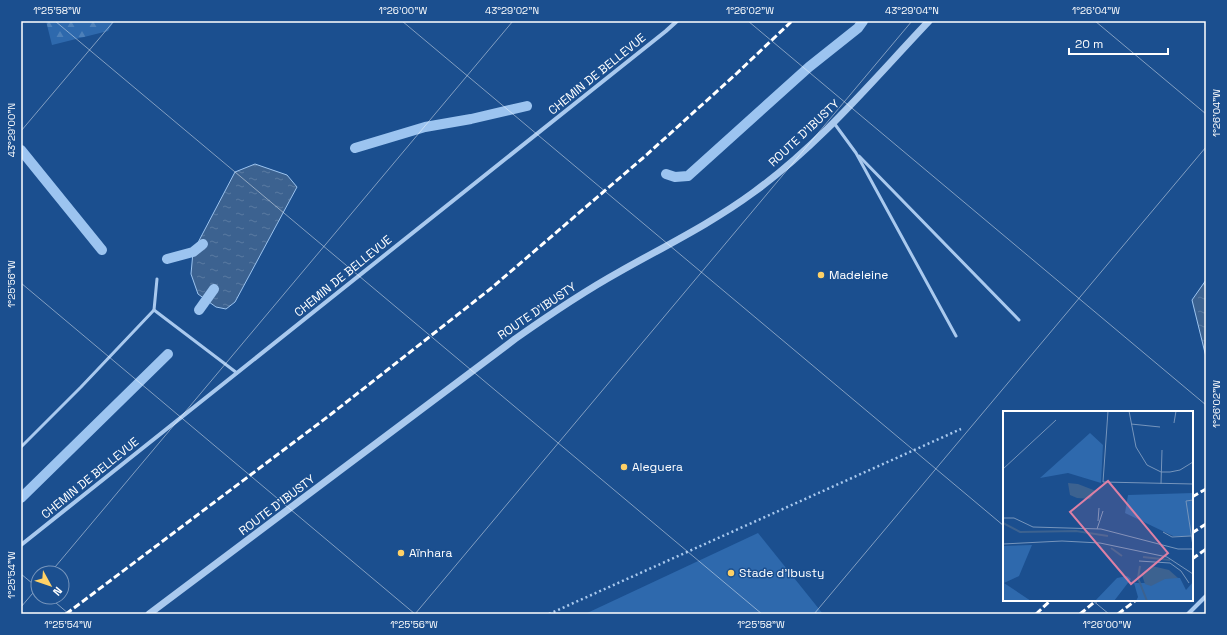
<svg xmlns="http://www.w3.org/2000/svg" width="1227" height="635" font-family="'Space Grotesk',sans-serif">
	<defs>
		<pattern id="forest-firs" width="22" height="20" patternUnits="userSpaceOnUse"><rect width="22" height="20" fill="#2e69ad"/><path d="M5 1l3.5 6h-7zM16 11l3.5 6h-7z" fill="#4d80b9"/></pattern>
		<pattern id="water-ripples" width="26" height="14" patternUnits="userSpaceOnUse"><rect width="26" height="14" fill="#3c6290"/><path d="M2 4q2-2 4 0t4 0M15 11q2-2 4 0t4 0" fill="none" stroke="#597aa1"/></pattern>
	</defs>
	<rect width="100%" height="100%" fill="#1b4f8f"/>
	<path fill="url(#forest-firs)" d="M 46,21 L 114,21 L 108,31 L 52,45 Z"/>
	<path fill="#2e69ad" d="M 758,533 L 823,614 L 585,614 Z"/>
	<g fill="url(#water-ripples)" stroke="#9cc4f0">
		<path d="M 255,164 L 287,175 L 297,187 L 235,302 L 226,309 L 216,307 L 198,294 L 191,274 L 193,252 L 235,172 Z"/>
		<path d="M 1206,280 L 1206,357 L 1192,300 Z"/>
	</g>
	<g fill="none" stroke-linecap="round" stroke-linejoin="round">
		<g stroke="#9cc4f0" stroke-width="10">
			<path d="M 355,148 L 425,127 L 471,119 L 527,106"/>
			<path d="M 21,150 L 102,250"/>
			<path d="M 666,174 L 675,177 L 688,176 L 809,67 L 858,28 L 863,21"/>
			<path d="M 167,259 L 193,252 L 203,244"/>
			<path d="M 199,310 L 214,289"/>
			<path d="M 21,498 L 168,354"/>
		</g>
		<path stroke="#a9c9ee" stroke-width="2.5" stroke-dasharray="2 3" stroke-linecap="butt" d="M 549,614 L 961,429"/>
		<g stroke="#a9c9ee" stroke-width="3">
			<path d="M 834,123 L 856,153 L 956,336"/>
			<path d="M 859,156 L 1019,320"/>
			<path d="M 154,310 L 237,373"/>
			<path d="M 21,447 L 81,387 L 154,310 L 157,279"/>
		</g>
		<g stroke="#a9c9ee" stroke-width="4">
			<path d="M 21,545 L 666,31 L 677,21"/>
			<path d="M 1188,614 L 1206,596"/>
		</g>
		<path stroke="#a9c9ee" stroke-width="7" d="M 149,614 L 515,339 C 549,315 583,292 619,272 C 665,246 712,223 754,192 C 820,144 873,80 929,21"/>
		<g stroke="#fff" stroke-width="3" stroke-dasharray="7 3" stroke-linecap="butt">
			<path d="M 1192,497 L 1206,489"/>
			<path d="M 1192,533 L 1206,524"/>
			<path d="M 1192,559 L 1206,549"/>
			<path d="M 66,614 L 330,415 L 489,290 L 643,158 L 735,75 L 792,21"/>
			<path d="M 1036,614 L 1051,600"/>
			<path d="M 1080,614 L 1097,600"/>
			<path d="M 1118,614 L 1136,600"/>
		</g>
	</g>
	<path fill="none" stroke="#fff" stroke-width="1" stroke-opacity="0.45" d="M 55,21 L 762,614M 402,21 L 1004,526M 748,21 L 1206,405M 1095,21 L 1206,114M 21,131 L 114,21M 21,283 L 415,614M 50,573 L 513,21M 21,574 L 38,588M 49,597 L 69,614M 1092,600 L 1109,614M 21,607 L 38,587M 415,614 L 912,21M 814,614 L 1206,147"/>
	<g fill="#ffd166" stroke="#1b4f8f" stroke-width="1.5">
		<circle cx="821" cy="275" r="4"/>
		<circle cx="624" cy="467" r="4"/>
		<circle cx="401" cy="553" r="4"/>
		<circle cx="731" cy="573" r="4"/>
	</g>
	<g text-anchor="middle" dominant-baseline="central" stroke-width="3" stroke-linejoin="round" paint-order="stroke">
		<g font-size="12" fill="#fff" stroke="#1b4f8f">
			<text transform="translate(597 74) rotate(-39)">CHEMIN DE BELLEVUE</text>
			<text transform="translate(804 133) rotate(-43)">ROUTE D'IBUSTY</text>
			<text transform="translate(343 276) rotate(-39)">CHEMIN DE BELLEVUE</text>
			<text transform="translate(537 311) rotate(-34)">ROUTE D'IBUSTY</text>
			<text transform="translate(90 478) rotate(-39)">CHEMIN DE BELLEVUE</text>
			<text transform="translate(277 505) rotate(-37)">ROUTE D'IBUSTY</text>
		</g>
		<g font-size="12" fill="#fff" stroke="#1b4f8f" text-anchor="start">
			<text x="829" y="275">Madeleine</text>
			<text x="632" y="467">Aleguera</text>
			<text x="409" y="553">Aïnhara</text>
			<text x="739" y="573">Stade d'Ibusty</text>
		</g>
	</g>
	<g transform="translate(1003 411)">
		<rect width="190" height="190" fill="#1b4f8f"/>
		<path d="M 87,22 L 100,34 L 98,72 L 65,62 L 37,67 Z" fill="#2e69ad"/>
		<path d="M 29,134 L 16,165 L 1,172 L 28,190 L 0,190 L 0,135 ZM 124,165 L 128,168 L 111,190 L 92,190 L 114,167 ZM 162,166 L 177,167 L 183,179 L 190,171 L 190,190 L 133,190 L 135,186 L 131,172 L 151,172 Z" fill="#2e69ad"/>
		<path d="M 190,82 L 190,125 L 170,125 L 122,102 L 125,84 Z" fill="#2e69ad"/>
		<path d="M 65,72 L 75,73 L 93,80 L 87,88 L 74,87 L 67,84 ZM 149,155 L 166,159 L 175,167 L 162,168 L 148,175 L 142,173 L 139,164 Z" fill="#3c6290"/>
		<path fill="none" stroke="#3c6290" stroke-width="2" d="M 0,112 L 17,121 L 73,120 L 105,125M 108,137 L 119,145M 140,146 L 167,149M 137,155 L 135,167 L 144,190"/>
		<path fill="none" stroke="#7695bc" stroke-width="1" d="M 105,0 L 100,71 L 190,73M 126,0 L 133,36 L 144,54 L 158,61 L 167,61 L 177,59 L 190,51M 171,12 L 173,0M 128,13 L 157,16M 0,58 L 53,9M 158,73 L 159,39M 190,89 L 183,90 L 190,135M 0,107 L 11,107 L 30,116 L 98,118 L 175,138 L 190,138M 95,110 L 96,97M 94,118 L 100,100M 160,121 L 169,126 L 188,125M 0,133 L 59,130 L 97,132 L 164,146 L 190,163M 136,150 L 167,152 L 178,160 L 186,172"/>
		<path fill="#dd80a5" fill-opacity="0.15" stroke="#dd80a5" stroke-width="2" d="M 105,70 L 165,142 L 128,173 L 67,101 Z"/>
		<rect width="190" height="190" fill="none" stroke="#fff" stroke-width="2"/>
	</g>
	<rect width="1227" height="635" fill="none" stroke="#1b4f8f" stroke-width="44"/>
	<g transform="translate(50 585) rotate(130)"><circle r="19" fill="#1b4f8f" stroke="#7695bc"/>
	<path d="M0-3L7 15L0 10L-7 15Z" fill="#ffd166"/>
	<text y="-6" font-size="11" font-weight="bold" text-anchor="middle" fill="#ffffff">N</text>
	</g>
	<path d="M1069 48v6h99v-6" fill="none" stroke="#ffffff" stroke-width="2"/>
	<text x="1075" y="48" font-size="12" fill="#ffffff" stroke="#1b4f8f" stroke-width="3" paint-order="stroke">20 m</text>
	<rect x="22" y="22" width="1183" height="591" fill="none" stroke="#fff" stroke-width="1.5"/>
	<g font-size="10" text-anchor="middle" fill="#fff">
		<text x="57" y="14">1°25'58"W</text>
		<text x="403" y="14">1°26'00"W</text>
		<text x="512" y="14">43°29'02"N</text>
		<text x="750" y="14">1°26'02"W</text>
		<text x="912" y="14">43°29'04"N</text>
		<text x="1096" y="14">1°26'04"W</text>
		<text transform="translate(1216 113) rotate(-90)" y="4">1°26'04"W</text>
		<text transform="translate(11 130) rotate(-90)" y="4">43°29'00"N</text>
		<text transform="translate(11 284) rotate(-90)" y="4">1°25'56"W</text>
		<text transform="translate(1216 404) rotate(-90)" y="4">1°26'02"W</text>
		<text transform="translate(11 575) rotate(-90)" y="4">1°25'54"W</text>
		<text x="68" y="628">1°25'54"W</text>
		<text x="414" y="628">1°25'56"W</text>
		<text x="761" y="628">1°25'58"W</text>
		<text x="1107" y="628">1°26'00"W</text>
	</g>
</svg>
